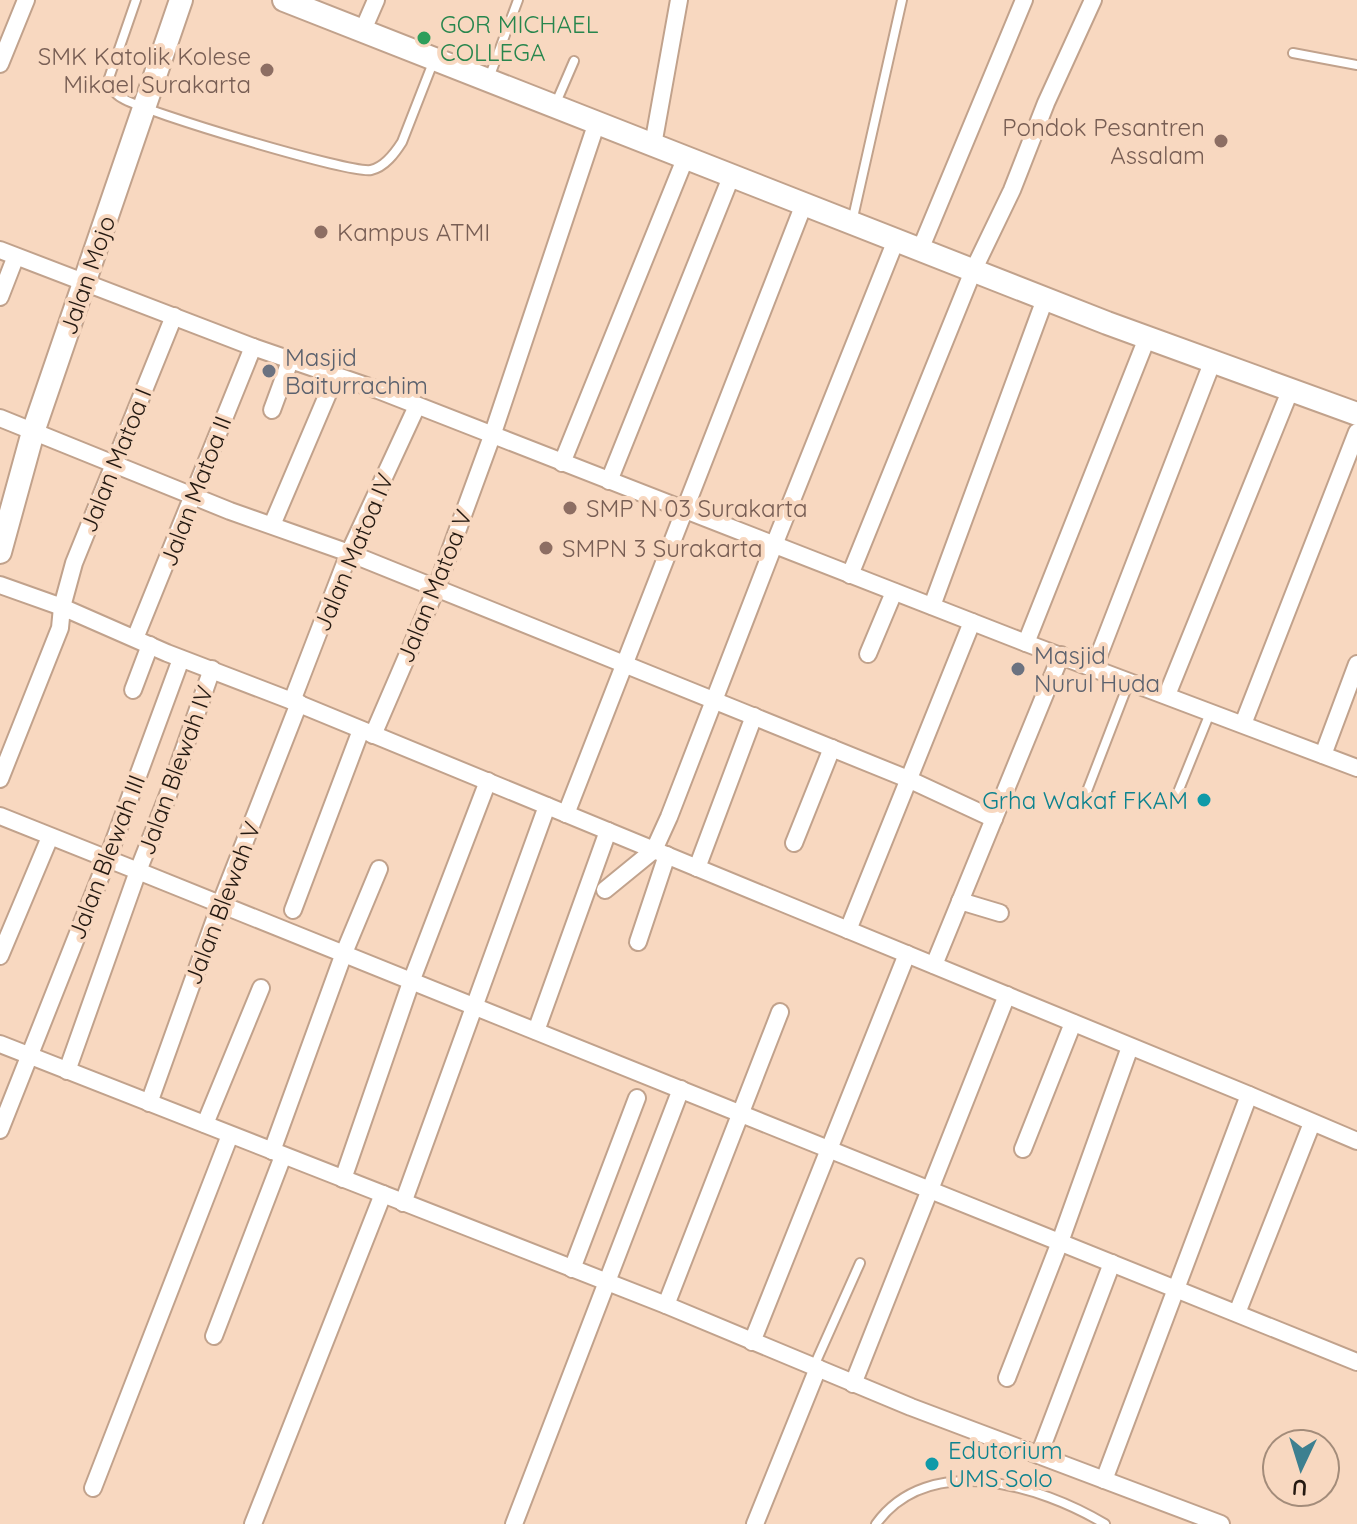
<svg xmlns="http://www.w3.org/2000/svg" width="1357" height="1524" font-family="Quicksand,sans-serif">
	<rect width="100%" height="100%" fill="#f8d8c0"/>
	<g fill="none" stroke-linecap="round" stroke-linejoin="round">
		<g stroke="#c1a28c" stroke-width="12">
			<g id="lane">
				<path d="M 136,0 L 109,78 C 112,88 113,93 122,98 C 144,112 351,174 371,170 C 385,167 395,153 402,142 L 434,60"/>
				<path d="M 1293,53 L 1357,65"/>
				<path d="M 489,78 L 518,0"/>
				<path d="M 555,105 L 574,61"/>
				<path d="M 852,222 L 902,0"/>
				<path d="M 1087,791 L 1129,682"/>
				<path d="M 1174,802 L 1210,713"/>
				<path d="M 814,1366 L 860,1263"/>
				<path d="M 876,1524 C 929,1451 1040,1485 1105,1524"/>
			</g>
		</g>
		<g stroke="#c1a28c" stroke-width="20">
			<g id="street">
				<path d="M 363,30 L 376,0"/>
				<path d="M 0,64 L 26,0"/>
				<path d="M 653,145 L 679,0"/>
				<path d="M 0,250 L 253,347 L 378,390 L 1026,643 L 1357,768"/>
				<path d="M 920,250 L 1024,0"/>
				<path d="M 0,297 L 14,261"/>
				<path d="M 272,410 L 290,361"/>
				<path d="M 0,418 L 230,511 L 349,553 L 619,662 L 908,779 L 994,819"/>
				<path d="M 562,463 L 685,159"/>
				<path d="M 609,481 L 731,177"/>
				<path d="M 272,525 L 335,377"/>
				<path d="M 850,575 L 973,271 L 1012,190 L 1046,103 L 1093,0"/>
				<path d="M 0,585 L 62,607 L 74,563 L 174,316"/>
				<path d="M 932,606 L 1045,299"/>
				<path d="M 136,636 L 253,347"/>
				<path d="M 1026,643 L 1147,338"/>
				<path d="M 868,654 L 894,592"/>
				<path d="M 1094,668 L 1212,363"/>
				<path d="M 212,669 L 168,795 L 138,871 L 1357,1362"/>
				<path d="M 133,690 L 150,645"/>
				<path d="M 1167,695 L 1290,391"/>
				<path d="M 292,701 L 349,553 L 417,406"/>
				<path d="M 1243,724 L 1357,432"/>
				<path d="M 373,735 L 436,589 L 492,436 L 596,125"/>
				<path d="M 1323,755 L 1357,664"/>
				<path d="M 0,779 L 60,628 L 62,607 L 167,653 L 292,701 L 1249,1095 L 1357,1141"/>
				<path d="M 566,814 L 804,204"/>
				<path d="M 0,816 L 138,871 L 67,1071"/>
				<path d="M 794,843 L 832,748"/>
				<path d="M 697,868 L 754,716"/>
				<path d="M 605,890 L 654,850 L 669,817 L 774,545 L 896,240"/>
				<path d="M 960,901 L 1000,913"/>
				<path d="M 293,910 L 361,730"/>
				<path d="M 848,930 L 972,622"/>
				<path d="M 638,942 L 667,855"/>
				<path d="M 0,956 L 50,837"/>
				<path d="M 934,965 L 1061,655"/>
				<path d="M 536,1031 L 608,831"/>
				<path d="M 0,1044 L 666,1305 L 911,1407 L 1221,1524"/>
				<path d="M 149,1103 L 220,905 L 299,703"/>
				<path d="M 205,1124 L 261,988"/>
				<path d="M 0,1130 L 107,860 L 181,659"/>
				<path d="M 1023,1149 L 1073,1023"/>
				<path d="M 272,1151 L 344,953 L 379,869"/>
				<path d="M 343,1179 L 411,982 L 488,781"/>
				<path d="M 403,1203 L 547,806"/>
				<path d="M 572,1269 L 637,1098"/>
				<path d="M 666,1305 L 780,1012"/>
				<path d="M 1237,1313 L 1312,1123"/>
				<path d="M 214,1336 L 283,1156"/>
				<path d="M 752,1342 L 907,954"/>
				<path d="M 1007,1378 L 1060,1242 L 1130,1047"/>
				<path d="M 853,1384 L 1007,995"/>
				<path d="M 1039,1455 L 1112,1263"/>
				<path d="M 1104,1480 L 1249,1095"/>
				<path d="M 93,1488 L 230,1135"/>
				<path d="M 253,1524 L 383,1194"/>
				<path d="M 514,1524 L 681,1089"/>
				<path d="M 755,1524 L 818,1368"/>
			</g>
		</g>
		<g stroke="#c1a28c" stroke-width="26">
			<g id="secondary">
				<path d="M 284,0 L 1107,323 L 1357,414"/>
				<path d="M 0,552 L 33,432 L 181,0"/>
			</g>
		</g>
		<use href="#lane" stroke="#fff" stroke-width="8"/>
		<use href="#street" stroke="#fff" stroke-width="16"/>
		<use href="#secondary" stroke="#fff" stroke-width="22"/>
	</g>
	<circle fill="#2e9e5b" stroke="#f8d8c0" stroke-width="3" cx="424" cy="38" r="8"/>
	<g fill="#8d6e63" stroke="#f8d8c0" stroke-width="3">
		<circle cx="267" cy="70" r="8"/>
		<circle cx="1221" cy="141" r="8"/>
		<circle cx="321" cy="232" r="8"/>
		<circle cx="570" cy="508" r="8"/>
		<circle cx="546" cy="548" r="8"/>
	</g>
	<g fill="#6b7280" stroke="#f8d8c0" stroke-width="3">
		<circle cx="269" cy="371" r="8"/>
		<circle cx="1018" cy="669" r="8"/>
	</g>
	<g fill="#0f9aa8" stroke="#f8d8c0" stroke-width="3">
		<circle cx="1204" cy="800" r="8"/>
		<circle cx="932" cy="1464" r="8"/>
	</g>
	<g text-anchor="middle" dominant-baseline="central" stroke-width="8" stroke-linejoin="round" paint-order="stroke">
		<g font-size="24" fill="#27864d" stroke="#f8d8c0" text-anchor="start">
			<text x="440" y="24">GOR MICHAEL<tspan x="440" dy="28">COLLEGA</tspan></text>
		</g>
		<g font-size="24" fill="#785e54" stroke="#f8d8c0" text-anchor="start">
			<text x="251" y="56" text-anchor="end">SMK Katolik Kolese<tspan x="251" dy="28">Mikael Surakarta</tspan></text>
			<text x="1205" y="127" text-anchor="end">Pondok Pesantren<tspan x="1205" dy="28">Assalam</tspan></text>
			<text x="337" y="232">Kampus ATMI</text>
			<text x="586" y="508">SMP N 03 Surakarta</text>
			<text x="562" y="548">SMPN 3 Surakarta</text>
		</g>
		<g font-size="24" fill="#241911" stroke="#f8d8c0">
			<text transform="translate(87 275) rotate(-71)">Jalan Mojo</text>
			<text transform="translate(115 460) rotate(-68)">Jalan Matoa I</text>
			<text transform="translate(195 491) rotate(-69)">Jalan Matoa II</text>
			<text transform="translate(353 552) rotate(-67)">Jalan Matoa IV</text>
			<text transform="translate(434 586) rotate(-68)">Jalan Matoa V</text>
			<text transform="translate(175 770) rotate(-70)">Jalan Blewah IV</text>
			<text transform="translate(106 857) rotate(-69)">Jalan Blewah III</text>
			<text transform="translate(222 903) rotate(-69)">Jalan Blewah V</text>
		</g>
		<g font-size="24" fill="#5b616d" stroke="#f8d8c0" text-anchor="start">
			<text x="285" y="357">Masjid<tspan x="285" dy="28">Baiturrachim</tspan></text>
			<text x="1034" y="655">Masjid<tspan x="1034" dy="28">Nurul Huda</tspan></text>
		</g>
		<g font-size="24" fill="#0d838f" stroke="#f8d8c0" text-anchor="end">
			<text x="1188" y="800">Grha Wakaf FKAM</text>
			<text x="948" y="1450" text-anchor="start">Edutorium<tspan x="948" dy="28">UMS Solo</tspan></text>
		</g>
	</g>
	<g transform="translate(1301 1468) rotate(184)"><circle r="38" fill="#f8d8c0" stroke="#a38c7a" stroke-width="2"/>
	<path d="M0-6L14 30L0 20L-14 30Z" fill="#3d8090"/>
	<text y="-12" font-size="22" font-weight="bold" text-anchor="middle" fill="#241911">U</text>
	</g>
</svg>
